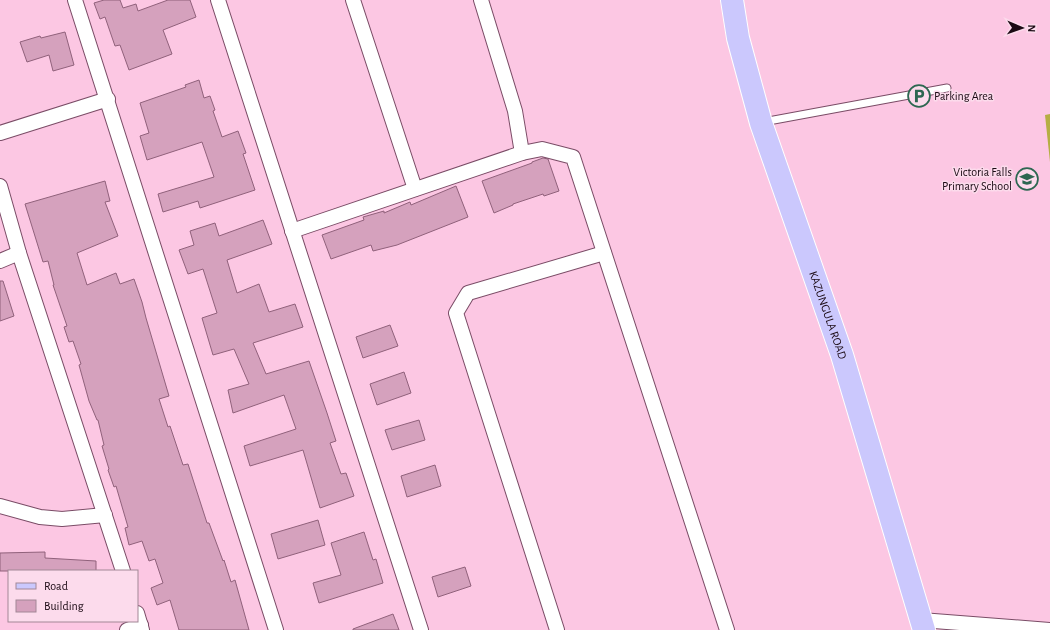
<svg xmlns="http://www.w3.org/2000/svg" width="1050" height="630" font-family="'Alegreya Sans',sans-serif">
	<rect width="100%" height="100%" fill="#fcc7e3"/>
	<path fill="#b5ae43" d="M 1050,114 L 1050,162 L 1045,115 Z"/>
	<g fill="#d5a1bd" stroke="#90617b">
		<path d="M 104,0 L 120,0 L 123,8 L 136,4 L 138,11 L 168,0 L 190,0 L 196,17 L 163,30 L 172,54 L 129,70 L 120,45 L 115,46 L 105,17 L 100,19 L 94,3 Z"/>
		<path d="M 65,32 L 74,65 L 53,71 L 49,55 L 27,62 L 20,42 L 40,36 L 41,38 Z"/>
		<path d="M 199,80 L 204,98 L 210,96 L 215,110 L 213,111 L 222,137 L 238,131 L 246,153 L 243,154 L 255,190 L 200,208 L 198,201 L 163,212 L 158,194 L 214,177 L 202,142 L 147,160 L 140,136 L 149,133 L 140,103 L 186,87 L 185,85 Z"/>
		<path d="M 543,158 L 548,159 L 559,191 L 544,196 L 543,194 L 513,204 L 513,205 L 494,213 L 482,181 L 532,163 L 532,162 Z"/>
		<path d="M 105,181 L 110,201 L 105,202 L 118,236 L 77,253 L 87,285 L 116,273 L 120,284 L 134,279 L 142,302 L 146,318 L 169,396 L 159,399 L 168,427 L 170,426 L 183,465 L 188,464 L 207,523 L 209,523 L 223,561 L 224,560 L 231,582 L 235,580 L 249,630 L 179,630 L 170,600 L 157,605 L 151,588 L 163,583 L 155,559 L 149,561 L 142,541 L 129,545 L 125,528 L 128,527 L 116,486 L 114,487 L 108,470 L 109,469 L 102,446 L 104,445 L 98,420 L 97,420 L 89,401 L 79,365 L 81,364 L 73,341 L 69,342 L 64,327 L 67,326 L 53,285 L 54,285 L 48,261 L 43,262 L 25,204 Z"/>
		<path d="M 456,186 L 468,217 L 397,245 L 373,251 L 371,245 L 331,259 L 322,235 L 364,220 L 363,217 L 384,211 L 384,213 L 410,202 L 411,205 Z"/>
		<path d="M 263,220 L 272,244 L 227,260 L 237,293 L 259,284 L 269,312 L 295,304 L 303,327 L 253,343 L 266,374 L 309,361 L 327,413 L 336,441 L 330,443 L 341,474 L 346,473 L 354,496 L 320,508 L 303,450 L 250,466 L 244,446 L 296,429 L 284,395 L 233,413 L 228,390 L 249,384 L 234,349 L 213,355 L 202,318 L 217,313 L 203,269 L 188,274 L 179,250 L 194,245 L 190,231 L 215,223 L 219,236 Z"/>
		<path d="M 0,281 L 3,281 L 14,316 L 0,321 Z"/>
		<path d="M 390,325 L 398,346 L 363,358 L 356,337 Z"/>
		<path d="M 404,372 L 411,393 L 377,405 L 370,384 Z"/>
		<path d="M 419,420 L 425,440 L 392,450 L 385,430 Z"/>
		<path d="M 435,465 L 441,486 L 407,497 L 401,476 Z"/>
		<path d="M 318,520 L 325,545 L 278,559 L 271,534 Z"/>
		<path d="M 364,532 L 373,560 L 376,559 L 383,583 L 319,603 L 313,583 L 341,575 L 331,543 Z"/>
		<path d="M 45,552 L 45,558 L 96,561 L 96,571 L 0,571 L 0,553 Z"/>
		<path d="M 465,567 L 471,586 L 438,597 L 432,577 Z"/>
		<path d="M 393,614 L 399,630 L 353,630 L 353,629 Z"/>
	</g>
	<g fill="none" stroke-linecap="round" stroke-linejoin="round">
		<g stroke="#7a4c66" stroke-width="9">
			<path id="service" d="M 763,122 L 947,88"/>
		</g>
		<g stroke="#7a4c66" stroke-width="16">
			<g id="minor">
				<path d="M 75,0 L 276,630"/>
				<path d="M 218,0 L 421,630"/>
				<path d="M 353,0 L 415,189"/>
				<path d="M 481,0 L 515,111 L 522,153"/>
				<path d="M 0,133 L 108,99"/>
				<path d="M 0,186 L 19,253 L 123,571"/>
				<path d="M 292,231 L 522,153 L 542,149 L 573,157 L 727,630"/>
				<path d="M 0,261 L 19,253"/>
				<path d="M 0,506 L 40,517 L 62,519 L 105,515"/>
				<path d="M 137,613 L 142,630"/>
				<path d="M 921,620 L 1050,630"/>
				<path d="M 127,630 L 141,625"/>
				<path d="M 557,630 L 456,313 L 468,293 L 604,253"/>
			</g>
		</g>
		<g stroke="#fff" stroke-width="24">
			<g id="primary">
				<path id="s1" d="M 732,0 L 738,38 L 761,123 L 842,355 L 924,630"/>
			</g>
		</g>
		<use href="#service" stroke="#fff" stroke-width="7"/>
		<use href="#minor" stroke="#fff" stroke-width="14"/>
		<use href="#primary" stroke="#cbc8fd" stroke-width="22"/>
	</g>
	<defs>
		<g id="parking-ring" transform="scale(1.15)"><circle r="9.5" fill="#fcdbec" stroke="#2d6751" stroke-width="1.5"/><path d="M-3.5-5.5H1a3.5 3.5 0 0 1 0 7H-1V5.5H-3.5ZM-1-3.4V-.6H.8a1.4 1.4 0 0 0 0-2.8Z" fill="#2d6751"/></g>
		<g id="school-ring" transform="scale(1.15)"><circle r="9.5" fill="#fcdbec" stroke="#2d6751" stroke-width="1.5"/><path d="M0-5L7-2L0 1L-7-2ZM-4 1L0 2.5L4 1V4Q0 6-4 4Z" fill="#2d6751"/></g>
	</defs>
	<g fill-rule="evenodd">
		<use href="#parking-ring" x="919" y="96"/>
		<use href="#school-ring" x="1027" y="179"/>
	</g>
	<g text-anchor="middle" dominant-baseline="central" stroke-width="3" stroke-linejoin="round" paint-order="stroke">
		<g font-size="12" fill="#1b0a14" stroke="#fcdbec" text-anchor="start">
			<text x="934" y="96">Parking Area</text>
			<text x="1012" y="172" text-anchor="end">Victoria Falls<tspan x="1012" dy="14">Primary School</tspan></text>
		</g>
		<g font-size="12" fill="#1b0a14" stroke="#fcdbec">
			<text stroke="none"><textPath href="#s1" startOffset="330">KAZUNGULA ROAD</textPath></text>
		</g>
	</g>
	<rect x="8" y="570" width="130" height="52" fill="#fcdbec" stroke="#a28796"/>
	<rect x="16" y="583" width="20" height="6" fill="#cbc8fd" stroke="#a28796"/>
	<text x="44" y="590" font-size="12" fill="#1b0a14">Road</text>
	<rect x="16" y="600" width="20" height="12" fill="#d5a1bd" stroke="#a28796"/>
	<text x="44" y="610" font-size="12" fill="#1b0a14">Building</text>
	<g transform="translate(1022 28) rotate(92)" stroke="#fcdbec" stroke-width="3" paint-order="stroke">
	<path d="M0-3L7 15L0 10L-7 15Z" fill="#1b0a14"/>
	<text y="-6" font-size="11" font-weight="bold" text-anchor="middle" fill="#1b0a14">N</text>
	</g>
</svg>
